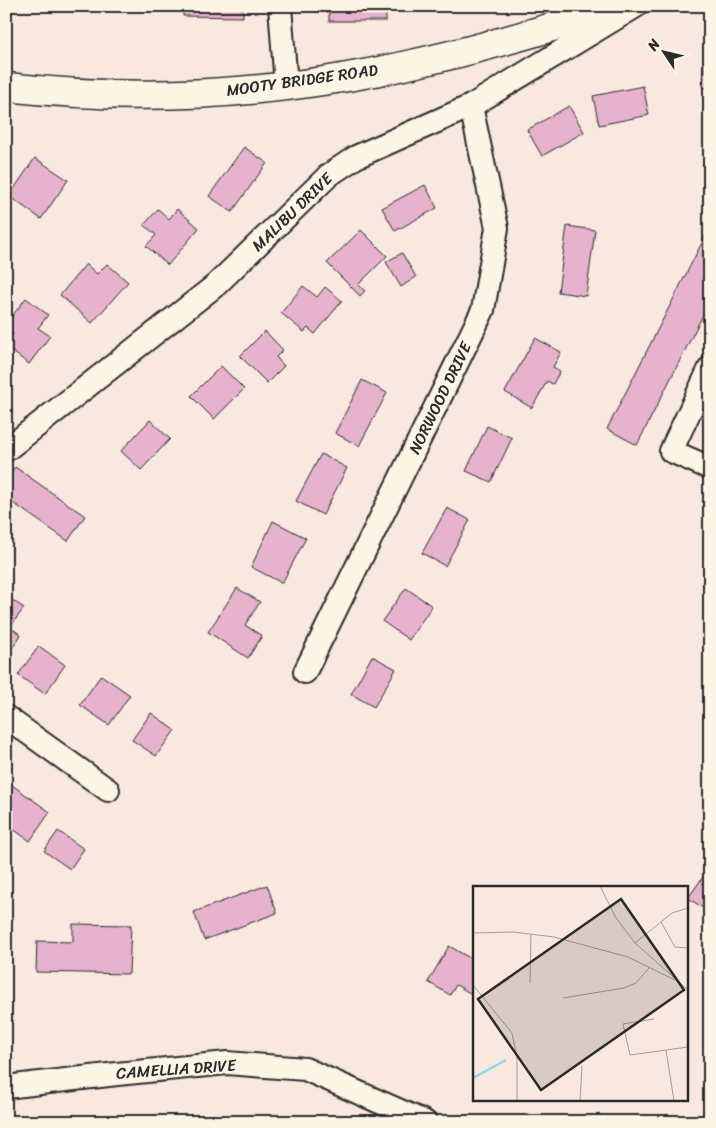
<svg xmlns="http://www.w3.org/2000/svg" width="716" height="1128" font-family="Sriracha,sans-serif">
	<rect width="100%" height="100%" fill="#f8e8e0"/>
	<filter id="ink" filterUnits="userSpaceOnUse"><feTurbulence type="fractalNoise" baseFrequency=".02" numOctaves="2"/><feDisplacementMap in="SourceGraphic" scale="10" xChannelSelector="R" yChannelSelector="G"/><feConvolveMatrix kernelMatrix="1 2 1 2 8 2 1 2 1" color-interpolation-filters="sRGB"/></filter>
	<g filter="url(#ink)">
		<g fill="#e6b2ce" stroke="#2b2b2b">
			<path d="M 183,6 L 243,6 L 243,17 L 183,16 Z"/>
			<rect x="329" y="6" width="57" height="15"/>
			<path d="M 707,44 L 710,44 L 710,88 L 702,87 Z"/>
			<path d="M 643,86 L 649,115 L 599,125 L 593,96 Z"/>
			<path d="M 569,106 L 584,132 L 542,156 L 527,130 Z"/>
			<path d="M 244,147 L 267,163 L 232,212 L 209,196 Z"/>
			<path d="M 35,158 L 68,180 L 41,219 L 9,196 Z"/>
			<path d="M 425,185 L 437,208 L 395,231 L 382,208 Z"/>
			<path d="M 158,209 L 169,219 L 177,209 L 199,228 L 168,265 L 146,246 L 156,235 L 144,225 Z"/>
			<path d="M 567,226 L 595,230 L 586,296 L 558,292 Z"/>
			<path d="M 710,227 L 710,301 L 637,445 L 607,429 Z"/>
			<path d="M 361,230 L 387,256 L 358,285 L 365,291 L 360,296 L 327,263 Z"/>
			<path d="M 402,253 L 416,277 L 401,287 L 386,262 Z"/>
			<path d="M 86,264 L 97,274 L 107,264 L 128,282 L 92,323 L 60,295 Z"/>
			<path d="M 303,286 L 317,297 L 325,287 L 342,301 L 315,334 L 308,328 L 304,332 L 281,313 Z"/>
			<path d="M 26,298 L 48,315 L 38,328 L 50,336 L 29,364 L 6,347 L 6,343 L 13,334 L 6,329 L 6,324 Z"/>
			<path d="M 265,331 L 283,350 L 276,357 L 284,366 L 267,383 L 240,356 Z"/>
			<path d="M 535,338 L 561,352 L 553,367 L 560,371 L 553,384 L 547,381 L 532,408 L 505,392 Z"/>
			<path d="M 221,366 L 244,389 L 214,419 L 191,396 Z"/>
			<path d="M 362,380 L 387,393 L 359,446 L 335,433 Z"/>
			<path d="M 150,420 L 170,439 L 141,470 L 121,451 Z"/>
			<path d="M 487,426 L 512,438 L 491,482 L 466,471 Z"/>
			<path d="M 710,427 L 710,445 L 703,441 Z"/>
			<path d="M 321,454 L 347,468 L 323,515 L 296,501 Z"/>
			<path d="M 15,467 L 85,516 L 68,541 L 6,498 L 6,479 Z"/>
			<path d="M 447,508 L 470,520 L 445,566 L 422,553 Z"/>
			<path d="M 273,521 L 306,538 L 282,583 L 251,567 Z"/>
			<path d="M 237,588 L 260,602 L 245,625 L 262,636 L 248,658 L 208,632 Z"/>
			<path d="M 406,588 L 432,606 L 409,640 L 382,621 Z"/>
			<path d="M 6,596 L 24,608 L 10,627 L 21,635 L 7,656 Z"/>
			<path d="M 39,646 L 65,665 L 45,694 L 18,675 Z"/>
			<path d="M 372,656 L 396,669 L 374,707 L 351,694 Z"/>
			<path d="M 101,675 L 130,695 L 109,725 L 80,705 Z"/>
			<path d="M 151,713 L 175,730 L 156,756 L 132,740 Z"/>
			<path d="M 12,785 L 50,812 L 30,841 L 6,824 L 6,793 Z"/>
			<path d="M 58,831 L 84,849 L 70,869 L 44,851 Z"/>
			<path d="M 710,867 L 710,905 L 706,910 L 688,898 Z"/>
			<path d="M 267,885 L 277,913 L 204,940 L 194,912 Z"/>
			<path d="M 73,924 L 131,925 L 129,974 L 36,972 L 37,941 L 73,942 Z"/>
			<path d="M 449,946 L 475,961 L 475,996 L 456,985 L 450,995 L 428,982 Z"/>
		</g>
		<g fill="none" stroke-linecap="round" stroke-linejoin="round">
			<g stroke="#2b2b2b" stroke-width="26">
				<g id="minor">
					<path d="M 280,6 L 286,86"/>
					<path d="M 710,368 L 671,451 L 710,468"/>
					<path d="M 6,450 L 216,285 L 329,175 L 356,157 L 471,106 L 636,6"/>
					<path d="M 305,672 L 483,310 L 497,228 L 471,106"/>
					<path d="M 6,717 L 108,790"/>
					<path d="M 6,1087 L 117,1074 L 227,1063 L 305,1069 L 425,1122"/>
				</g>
			</g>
			<g stroke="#2b2b2b" stroke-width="31">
				<path id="major" d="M 6,87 C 113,99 224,97 330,80 C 428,64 525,37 619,6"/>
			</g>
			<use href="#minor" stroke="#fcf5e5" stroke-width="22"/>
			<use href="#major" stroke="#fcf5e5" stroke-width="28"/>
		</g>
	</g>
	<g text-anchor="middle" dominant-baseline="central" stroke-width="4" stroke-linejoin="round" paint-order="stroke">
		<g font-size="16" fill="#2b2b2b" stroke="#fcf5e5">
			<text transform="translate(302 80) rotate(-8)">MOOTY BRIDGE ROAD</text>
			<text transform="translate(292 212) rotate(-44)">MALIBU DRIVE</text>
			<text transform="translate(440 398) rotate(-64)">NORWOOD DRIVE</text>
			<text transform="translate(176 1069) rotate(-4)">CAMELLIA DRIVE</text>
		</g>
	</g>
	<g transform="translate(473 886)">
		<rect width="215" height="215" fill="#f8e8e0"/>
		<path fill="none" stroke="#89d7e9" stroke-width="2.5" d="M 0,192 L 33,174"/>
		<path fill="none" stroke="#a69c98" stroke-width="1" d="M 127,0 L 143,32 L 162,57 L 215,104M 188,36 L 202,61 L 215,62M 0,47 L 40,46 L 81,51 L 155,71 L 202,94M 162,57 L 199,27 L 215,22M 57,97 L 58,48M 0,99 L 39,147 L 44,172 L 44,215M 90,112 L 151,102 L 163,97 L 176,82M 181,133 L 150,138 L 157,169 L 215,161M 193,164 L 201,215M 107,215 L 109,180"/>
		<path fill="#2b2b2b" fill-opacity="0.15" stroke="#2b2b2b" stroke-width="2.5" d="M 148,13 L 211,104 L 68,204 L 5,113 Z"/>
		<rect width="215" height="215" fill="none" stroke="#2b2b2b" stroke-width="2.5"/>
	</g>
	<rect width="716" height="1128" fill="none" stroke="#fcf5e5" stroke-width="25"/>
	<rect x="12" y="12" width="691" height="1103" fill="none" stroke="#2b2b2b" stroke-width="2" filter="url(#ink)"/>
	<g transform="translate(664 52) rotate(305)" stroke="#fcf5e5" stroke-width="4" paint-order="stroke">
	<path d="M0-4L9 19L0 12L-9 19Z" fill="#2b2b2b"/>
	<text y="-8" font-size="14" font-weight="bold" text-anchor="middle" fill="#2b2b2b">N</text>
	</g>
</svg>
